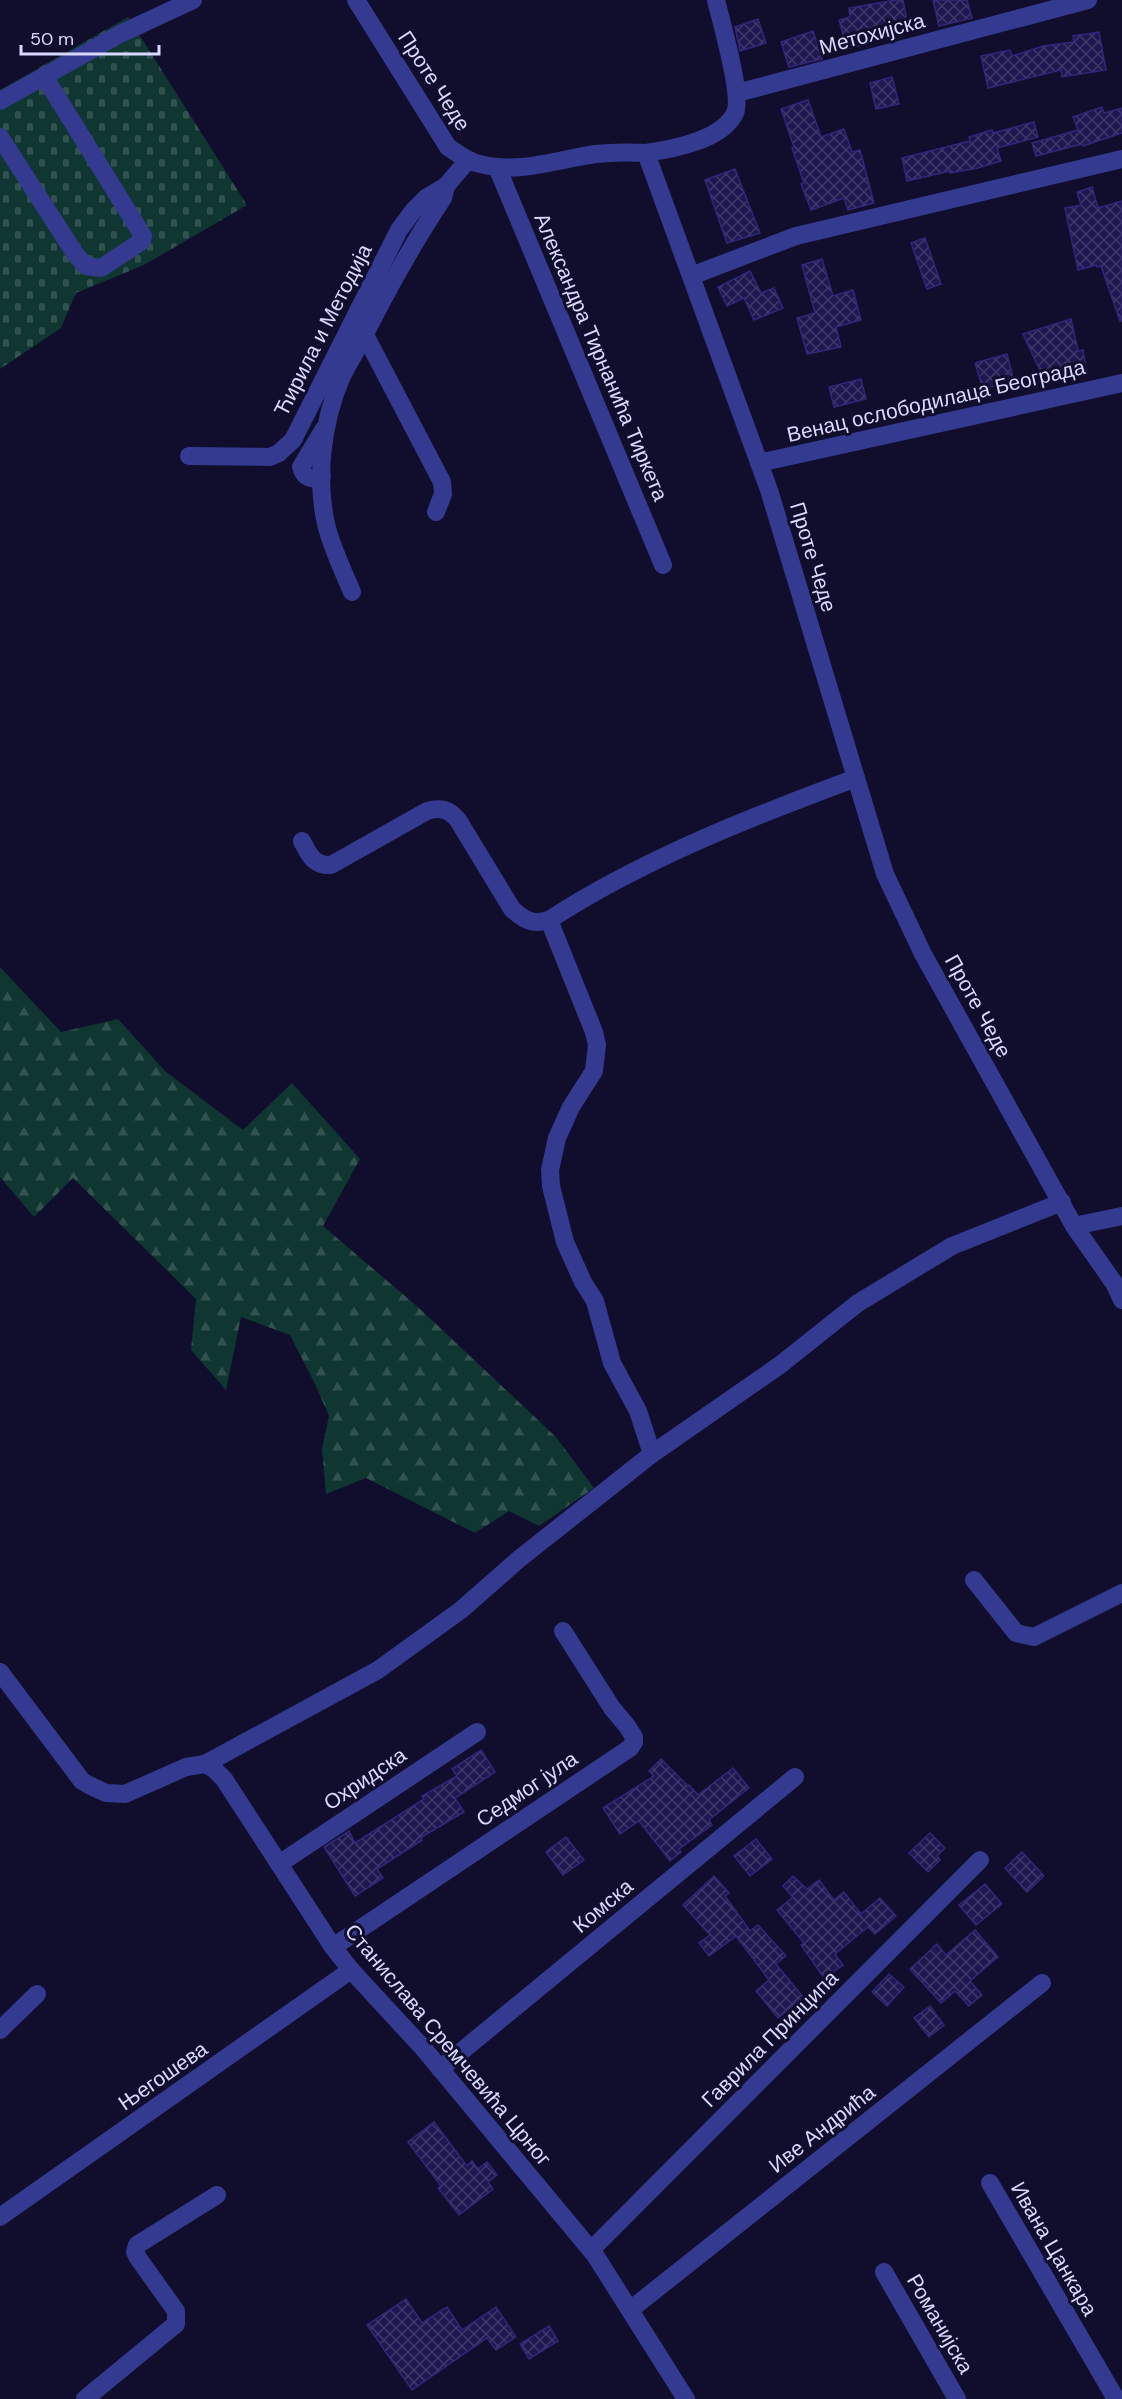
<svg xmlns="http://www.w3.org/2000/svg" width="1122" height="2399" font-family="'DM Sans',sans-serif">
	<defs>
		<pattern id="forest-firs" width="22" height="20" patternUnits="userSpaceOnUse" patternTransform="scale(1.5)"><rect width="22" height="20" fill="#103631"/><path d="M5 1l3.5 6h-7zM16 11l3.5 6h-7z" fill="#325250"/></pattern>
		<pattern id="cemetery-stones" width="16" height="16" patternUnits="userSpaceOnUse" patternTransform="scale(1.5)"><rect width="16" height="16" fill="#103631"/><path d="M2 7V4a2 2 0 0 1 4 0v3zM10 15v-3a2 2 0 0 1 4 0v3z" fill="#325250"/></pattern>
		<pattern id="building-cross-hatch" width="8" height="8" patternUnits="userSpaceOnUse" patternTransform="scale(1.5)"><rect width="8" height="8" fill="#1d184f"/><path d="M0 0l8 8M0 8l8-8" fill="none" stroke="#3d3969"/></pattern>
	</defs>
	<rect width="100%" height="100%" fill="#100e2c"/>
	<path fill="url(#forest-firs)" d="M 0,967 L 61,1032 L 118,1019 L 165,1071 L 243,1130 L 292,1083 L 360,1159 L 323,1226 L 419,1308 L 556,1437 L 594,1488 L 539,1526 L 509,1511 L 475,1533 L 366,1478 L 326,1494 L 322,1449 L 329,1416 L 315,1384 L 290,1335 L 241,1317 L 226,1390 L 191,1350 L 196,1299 L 73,1178 L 34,1217 L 0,1177 Z"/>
	<path fill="url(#cemetery-stones)" d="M 128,17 L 247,205 L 144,265 L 76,293 L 61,328 L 0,369 L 0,90 Z"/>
	<g fill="url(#building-cross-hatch)" stroke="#30277d" stroke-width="1.5">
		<path d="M 896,0 L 903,0 L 908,26 L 867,33 L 870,43 L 847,49 L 839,20 L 850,17 L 849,8 Z"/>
		<path d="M 933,0 L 967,0 L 972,18 L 939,26 Z"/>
		<path d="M 758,19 L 766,43 L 740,51 L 735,27 Z"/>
		<path d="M 813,31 L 822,59 L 789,67 L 781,42 Z"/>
		<path d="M 1099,32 L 1106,70 L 1062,77 L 1061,70 L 988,88 L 981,56 L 1010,50 L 1012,56 L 1043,46 L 1074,42 L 1073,36 Z"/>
		<path d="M 892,77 L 899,104 L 876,109 L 870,83 Z"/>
		<path d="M 808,100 L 821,137 L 844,129 L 852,152 L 860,150 L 874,203 L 848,210 L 844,198 L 811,210 L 801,184 L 804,183 L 792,148 L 794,147 L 781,109 Z"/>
		<path d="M 1102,107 L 1104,113 L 1122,108 L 1122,133 L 1083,146 L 1082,144 L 1036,156 L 1032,143 L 1078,130 L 1073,117 Z"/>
		<path d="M 1034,122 L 1038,137 L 997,148 L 1001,161 L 978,168 L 950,173 L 950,171 L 907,181 L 902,158 L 970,141 L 969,137 L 992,130 L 993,133 Z"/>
		<path d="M 735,169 L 760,233 L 727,243 L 705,180 Z"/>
		<path d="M 1092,187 L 1098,208 L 1122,201 L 1122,321 L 1120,321 L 1101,266 L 1097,267 L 1096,265 L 1078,270 L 1065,208 L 1081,205 L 1077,192 Z"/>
		<path d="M 925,238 L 941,284 L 927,289 L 911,243 Z"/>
		<path d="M 822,259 L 833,296 L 853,290 L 861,320 L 836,327 L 841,347 L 807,354 L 797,318 L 815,313 L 802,265 Z"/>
		<path d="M 750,271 L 761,293 L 774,288 L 783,308 L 754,320 L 744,298 L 727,306 L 718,287 Z"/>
		<path d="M 1071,319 L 1078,351 L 1083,350 L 1086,369 L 1072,372 L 1070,364 L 1043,377 L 1023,334 Z"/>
		<path d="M 1007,354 L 1014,381 L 983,389 L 975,363 Z"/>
		<path d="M 861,379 L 866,399 L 834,407 L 829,387 Z"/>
		<path d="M 481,1750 L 495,1772 L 455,1798 L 464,1812 L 420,1838 L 422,1840 L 377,1869 L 383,1878 L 355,1896 L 324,1847 L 349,1831 L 355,1843 L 424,1799 L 422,1796 L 457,1776 L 452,1769 Z"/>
		<path d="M 661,1759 L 688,1786 L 689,1785 L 698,1795 L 733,1768 L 749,1788 L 709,1820 L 712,1825 L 679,1849 L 681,1852 L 670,1861 L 639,1821 L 620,1834 L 603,1808 L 654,1776 L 649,1771 Z"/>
		<path d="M 930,1833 L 945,1848 L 937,1856 L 940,1860 L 928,1872 L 909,1853 Z"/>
		<path d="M 566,1837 L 584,1860 L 563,1875 L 546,1852 Z"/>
		<path d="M 756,1839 L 772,1859 L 750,1876 L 734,1856 Z"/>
		<path d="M 1022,1852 L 1044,1876 L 1027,1892 L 1005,1868 Z"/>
		<path d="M 714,1876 L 729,1893 L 725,1896 L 750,1931 L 758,1925 L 786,1956 L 776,1964 L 803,1997 L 778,2018 L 756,1991 L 769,1980 L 736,1936 L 709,1956 L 699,1943 L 710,1935 L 683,1905 Z"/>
		<path d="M 793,1876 L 807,1889 L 819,1880 L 834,1900 L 844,1892 L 861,1914 L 880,1898 L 896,1916 L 875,1934 L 868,1927 L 835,1954 L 843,1965 L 824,1978 L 801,1945 L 804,1943 L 777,1910 L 793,1897 L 783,1886 Z"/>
		<path d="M 985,1884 L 1002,1904 L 976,1925 L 959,1905 Z"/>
		<path d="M 975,1930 L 998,1957 L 970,1981 L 982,1995 L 969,2006 L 955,1991 L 941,2003 L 910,1969 L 937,1944 L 946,1955 Z"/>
		<path d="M 889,1974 L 904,1987 L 887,2006 L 872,1992 Z"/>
		<path d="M 930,2006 L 944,2025 L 929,2037 L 914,2018 Z"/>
		<path d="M 434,2122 L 467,2166 L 472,2161 L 478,2169 L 487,2162 L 497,2175 L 488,2182 L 493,2189 L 459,2215 L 438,2188 L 441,2186 L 408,2142 Z"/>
		<path d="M 406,2299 L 422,2323 L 447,2307 L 462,2330 L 496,2307 L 516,2337 L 496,2350 L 487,2338 L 412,2390 L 367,2325 Z"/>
		<path d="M 549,2326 L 558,2341 L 529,2359 L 520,2344 Z"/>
	</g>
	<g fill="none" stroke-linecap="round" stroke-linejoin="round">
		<g stroke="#343a90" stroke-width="18">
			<path d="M 356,0 L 448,147 C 457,153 466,160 476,163 C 517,175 556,160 595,154 C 613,152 629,152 646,153 L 769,490 L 885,874 L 923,954 L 1074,1226 L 1114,1283 L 1122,1300"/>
			<path d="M 737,93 L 1088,0"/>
			<path d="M 0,101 L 120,34 L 193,0"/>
			<path d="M 0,137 L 76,255 L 86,266 L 101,268 L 142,241 L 143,236 L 44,76"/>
			<path d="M 646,153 C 674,149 722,140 735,113 C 743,96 721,21 716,0"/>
			<path d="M 497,167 L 663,565"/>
			<path d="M 691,276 L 796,236 L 1122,159"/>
			<path d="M 365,335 L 442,482 L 443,494 L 436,512"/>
			<path d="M 189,456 L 270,457 L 279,453 L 293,440 L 399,230 L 413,211 L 426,198 L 446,186 L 468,160"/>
			<path d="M 759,463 L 1122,383"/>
			<path d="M 322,476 C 312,481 304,478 301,467 L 324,429"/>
			<path d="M 352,592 C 343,571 333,550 327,528 C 315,480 322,422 342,376 C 350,360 360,345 368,328 C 391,283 415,240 443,198 L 446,186"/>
			<path d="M 302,841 C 309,855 314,866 331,865 L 427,811 C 440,807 449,809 458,820 L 512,909 C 524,920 532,925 549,920 C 643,859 751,817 856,778"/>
			<path d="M 549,920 L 594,1032 L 597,1045 L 594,1071 L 571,1107 L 557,1138 L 550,1170 L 551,1186 L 565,1242 L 583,1282 L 595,1301 L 612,1363 L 638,1411 L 652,1454"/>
			<path d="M 1074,1226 L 1122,1216"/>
			<path d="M 974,1580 L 1016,1633 L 1034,1637 L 1122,1593"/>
			<path d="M 0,1672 L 82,1781 L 89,1785 L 106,1793 L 125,1794 L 186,1767 L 205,1764 L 214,1769 L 224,1779 L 333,1947 L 351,1970 L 423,2048 L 595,2255 L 686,2399"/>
			<path d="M 205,1764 L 378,1670 L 461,1610 L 519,1559 L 652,1454 L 780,1365 L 858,1303 L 952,1246 L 1062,1202"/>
			<path d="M 279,1864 L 477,1732"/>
			<path d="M 333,1947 L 630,1748 L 634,1742 L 634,1737 L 627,1726 L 612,1708 L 563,1631"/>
			<path d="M 0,2030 L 37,1994"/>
			<path d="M 440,2069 L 795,1777"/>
			<path d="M 990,2183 L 1116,2399"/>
			<path d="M 0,2217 L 351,1970"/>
			<path d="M 591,2250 L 980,1860"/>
			<path d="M 884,2272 L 957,2399"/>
			<path d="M 630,2310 L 1042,1983"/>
			<path d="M 85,2399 L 176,2324 L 176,2311 L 138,2258 L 135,2252 L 137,2245 L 217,2195"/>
		</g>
	</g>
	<g text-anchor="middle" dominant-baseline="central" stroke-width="6" stroke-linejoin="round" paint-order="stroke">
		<g font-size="21" fill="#d9d9ff" stroke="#100e2c">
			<text transform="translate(872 34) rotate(-15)">Метохијска</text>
			<text transform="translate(434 81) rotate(57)">Проте Чеде</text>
			<text transform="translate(323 330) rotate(-63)">Ћирила и Методија</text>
			<text transform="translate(601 357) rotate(67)">Александра Тирнанића Тиркета</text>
			<text transform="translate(936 401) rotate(-13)">Венац ослободилаца Београда</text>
			<text transform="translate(813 557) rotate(73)">Проте Чеде</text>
			<text transform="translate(978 1006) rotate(61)">Проте Чеде</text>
			<text transform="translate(365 1779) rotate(-34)">Охридска</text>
			<text transform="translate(527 1789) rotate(-34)">Седмог јула</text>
			<text transform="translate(603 1906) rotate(-40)">Комска</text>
			<text transform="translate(770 2039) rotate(-45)">Гаврила Принципа</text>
			<text transform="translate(448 2045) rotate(50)">Станислава Сремчевића Црног</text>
			<text transform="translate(163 2076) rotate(-35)">Његошева</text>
			<text transform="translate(822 2129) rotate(-38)">Иве Андрића</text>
			<text transform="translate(1054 2249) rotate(60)">Ивана Цанкара</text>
			<text transform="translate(940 2324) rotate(60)">Романијска</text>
		</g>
	</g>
	<path d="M21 45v9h138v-9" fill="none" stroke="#d9d9ff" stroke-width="3"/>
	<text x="30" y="45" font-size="18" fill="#d9d9ff" stroke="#100e2c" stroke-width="4.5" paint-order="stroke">50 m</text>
</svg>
